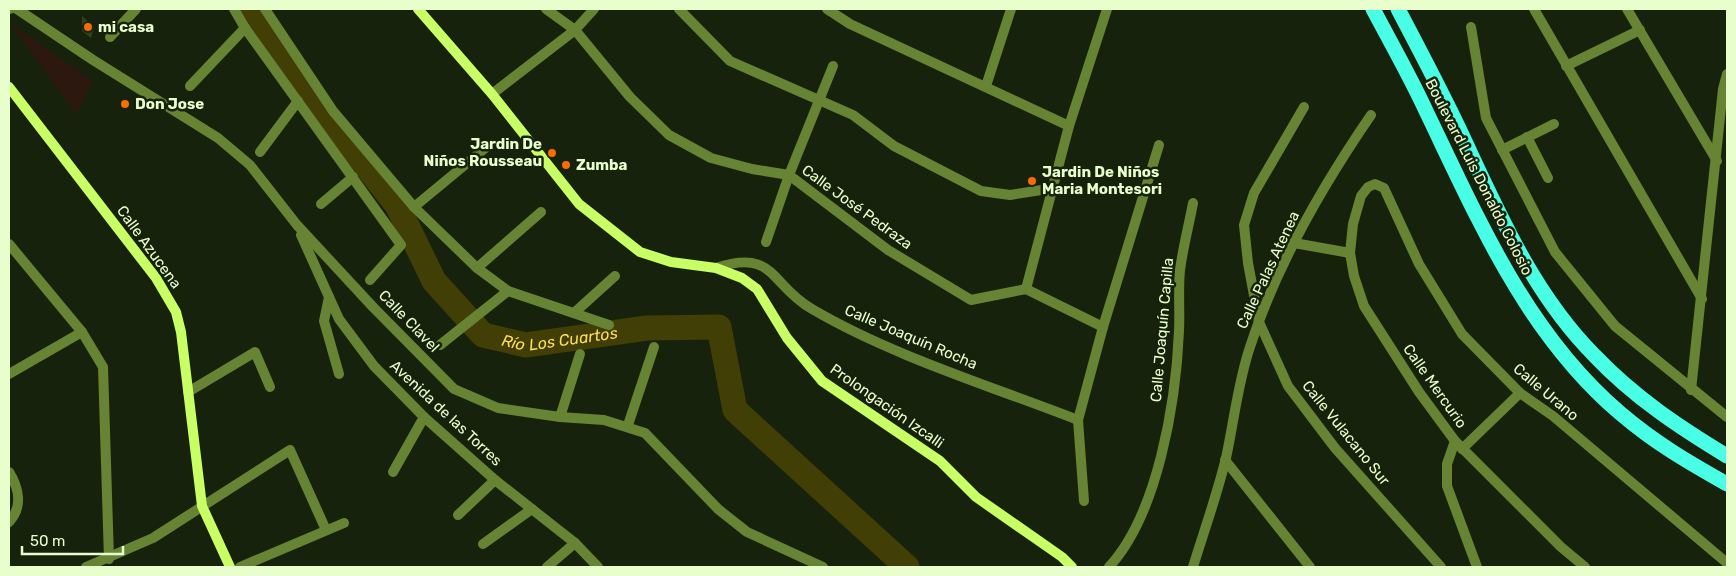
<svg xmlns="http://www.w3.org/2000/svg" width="1736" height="576" font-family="Rubik,sans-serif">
	<rect width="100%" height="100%" fill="#17220c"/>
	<path fill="#2c180f" d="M 10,23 L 93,81 L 76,114 Z"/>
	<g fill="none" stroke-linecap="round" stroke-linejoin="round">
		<path stroke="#413f06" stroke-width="25" id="s1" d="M 253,9 L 304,88 L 397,205 L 434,281 L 483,335 L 526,345 L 647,328 L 719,327 L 735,410 L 907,567"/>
	</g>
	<path fill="#2c4417" d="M 82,16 L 94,27 L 91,38 L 82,31 Z"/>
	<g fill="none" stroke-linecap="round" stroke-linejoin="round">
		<g stroke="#668434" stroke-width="10">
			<path d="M 9,9 L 10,9"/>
			<path d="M 17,9 L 93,60 L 218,138 L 250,165 L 297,225 L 373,307 L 454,389 L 498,408 L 560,417 L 604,420 L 645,433 L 718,509 L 747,532 L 823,567"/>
			<path d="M 234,9 L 245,28 L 401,245 L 370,280"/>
			<path d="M 265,9 L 333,111 L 414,207 L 477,268 L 508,291 L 609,325"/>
			<path d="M 546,9 L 575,30 L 630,97 L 669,135 L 711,158 L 752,169 L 789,175 L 888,250 L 971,300 L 1026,289 L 1103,327"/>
			<path d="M 679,9 L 730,61 L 853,115 L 894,146 L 981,191 L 1010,195 L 1054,188"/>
			<path d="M 827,9 L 850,24 L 1069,126"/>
			<path d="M 1534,9 L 1702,299"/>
			<path d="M 1627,9 L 1717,161"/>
			<path d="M 1471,27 L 1486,118 L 1555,252 L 1615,326 L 1727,417"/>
			<path d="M 110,37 L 136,9"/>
			<path d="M 1566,66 L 1640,30"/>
			<path d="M 190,86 L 245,28"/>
			<path d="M 986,86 L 1011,9"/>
			<path d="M 492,94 L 575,30 L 594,9"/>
			<path d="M 1304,107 L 1254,193 L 1244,225 L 1248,263 L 1259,322 L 1288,386 L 1335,448 L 1441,567"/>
			<path d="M 1527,137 L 1548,178"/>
			<path d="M 1502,150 L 1554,124"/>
			<path d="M 260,152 L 298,101"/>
			<path d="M 321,204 L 353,177"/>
			<path d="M 414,207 L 489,145"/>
			<path d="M 301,235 L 339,319 L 374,366 L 424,417 L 495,480 L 575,543 L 598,567"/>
			<path d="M 766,242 L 789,175 L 833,66"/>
			<path d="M 1294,243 L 1350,253"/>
			<path d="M 9,244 L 82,332 L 103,367 L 109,559"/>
			<path d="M 477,268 L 541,212"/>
			<path d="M 716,268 C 775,248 770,285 812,309 C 892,356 991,386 1078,420"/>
			<path d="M 1026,289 L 1069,126 L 1107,9"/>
			<path d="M 329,297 L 324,321 L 339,374"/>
			<path d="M 574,313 L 615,276"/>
			<path d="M 440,345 L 508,291"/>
			<path d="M 9,374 L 82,332"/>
			<path d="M 1691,390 L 1723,89 L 1727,74"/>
			<path d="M 188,392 L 255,352 L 270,387"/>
			<path d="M 560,417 L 580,354"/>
			<path d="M 628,425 L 654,347"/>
			<path d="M 1455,441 L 1447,464 L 1447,486 L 1477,567"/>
			<path d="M 1462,449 L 1520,393"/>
			<path d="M 1225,460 L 1310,567"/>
			<path d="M 9,472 C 19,488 23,507 9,522"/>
			<path d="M 393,472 L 424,417"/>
			<path d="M 1084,501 L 1078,420 L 1103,327 L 1159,145"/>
			<path d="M 458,515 L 495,480"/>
			<path d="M 483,544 L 532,509"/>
			<path d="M 86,567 L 153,538 L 290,450 L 326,530"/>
			<path d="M 240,567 L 344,523"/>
			<path d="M 547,567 L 575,543"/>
			<path d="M 1109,567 C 1158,514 1176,402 1179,331 C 1180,311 1178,290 1180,270 C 1183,247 1189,225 1193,203"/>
			<path d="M 1193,567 C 1204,531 1217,495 1226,458 C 1234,421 1238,382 1250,347 C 1276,266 1323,185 1371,115"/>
			<path d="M 1585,567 L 1561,547 L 1455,441 L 1419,392 L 1364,306 L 1354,276 L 1350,253 L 1353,224 L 1361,196 L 1368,187 L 1375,184 L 1384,188 L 1419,264 L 1462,334 L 1520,393 L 1553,416 L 1727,563"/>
		</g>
		<g stroke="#c7ff64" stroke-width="10">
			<path d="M 418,9 L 492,94 L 579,204 L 640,252 L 671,262 L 716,268 L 742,278 L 757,289 L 787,338 L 822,381 L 940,461 L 976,497 L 1062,557 L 1072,567"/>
			<path d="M 9,87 L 156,278 L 176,312 L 181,332 L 202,506 L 230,567"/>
		</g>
		<g stroke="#48ffe5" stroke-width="15">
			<path d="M 1373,9 C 1391,43 1411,78 1427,113 C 1479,221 1527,334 1620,413 C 1655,443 1688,462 1727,484"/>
			<path d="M 1398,9 C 1420,51 1443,94 1463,137 C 1499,214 1534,295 1595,356 C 1634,397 1679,427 1727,456"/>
		</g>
	</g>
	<g fill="#f86c00" stroke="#17220c" stroke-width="2">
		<circle cx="88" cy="27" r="5"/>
		<circle cx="125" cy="104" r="5"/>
		<circle cx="552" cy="153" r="5"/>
		<circle cx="566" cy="165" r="5"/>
		<circle cx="1032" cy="181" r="5"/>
	</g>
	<g text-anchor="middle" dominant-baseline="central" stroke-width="5" stroke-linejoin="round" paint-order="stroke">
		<g font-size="15" font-weight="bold" fill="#e8ffcd" stroke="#17220c" text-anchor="start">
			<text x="98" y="27">mi casa</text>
			<text x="135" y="104">Don Jose</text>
			<text x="542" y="144" text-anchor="end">Jardin De<tspan x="542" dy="17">Niños Rousseau</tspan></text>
			<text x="576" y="165">Zumba</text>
			<text x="1042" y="172">Jardin De Niños<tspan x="1042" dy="17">Maria Montesori</tspan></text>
		</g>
		<g font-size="15" fill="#e8ffcd" stroke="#17220c">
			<text transform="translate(1479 177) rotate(63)">Boulevard Luis Donaldo Colosio</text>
			<text transform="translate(857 207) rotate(36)">Calle José Pedraza</text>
			<text transform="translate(149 247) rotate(54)">Calle Azucena</text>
			<text transform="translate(1268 270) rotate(-65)">Calle Palas Atenea</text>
			<text transform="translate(409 321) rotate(46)">Calle Clavel</text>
			<text transform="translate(1162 330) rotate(-85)">Calle Joaquín Capilla</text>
			<text transform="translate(911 337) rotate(23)">Calle Joaquín Rocha</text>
			<text transform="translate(1435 386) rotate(55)">Calle Mercurio</text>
			<text transform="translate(1546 392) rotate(40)">Calle Urano</text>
			<text transform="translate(887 406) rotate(35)">Prolongación Izcalli</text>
			<text transform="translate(446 413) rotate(43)">Avenida de las Torres</text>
			<text transform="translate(1346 433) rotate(51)">Calle Vulacano Sur</text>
		</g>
		<g font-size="16" font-style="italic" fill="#ffde5b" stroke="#17220c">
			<text stroke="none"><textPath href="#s1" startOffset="479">Río Los Cuartos</textPath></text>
		</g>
	</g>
	<rect width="1736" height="576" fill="none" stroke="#e8ffcd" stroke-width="20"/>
	<path d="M22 546v8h101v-8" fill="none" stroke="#e8ffcd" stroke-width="2.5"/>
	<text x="30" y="546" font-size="15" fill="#e8ffcd" stroke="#17220c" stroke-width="4" paint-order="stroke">50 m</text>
</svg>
